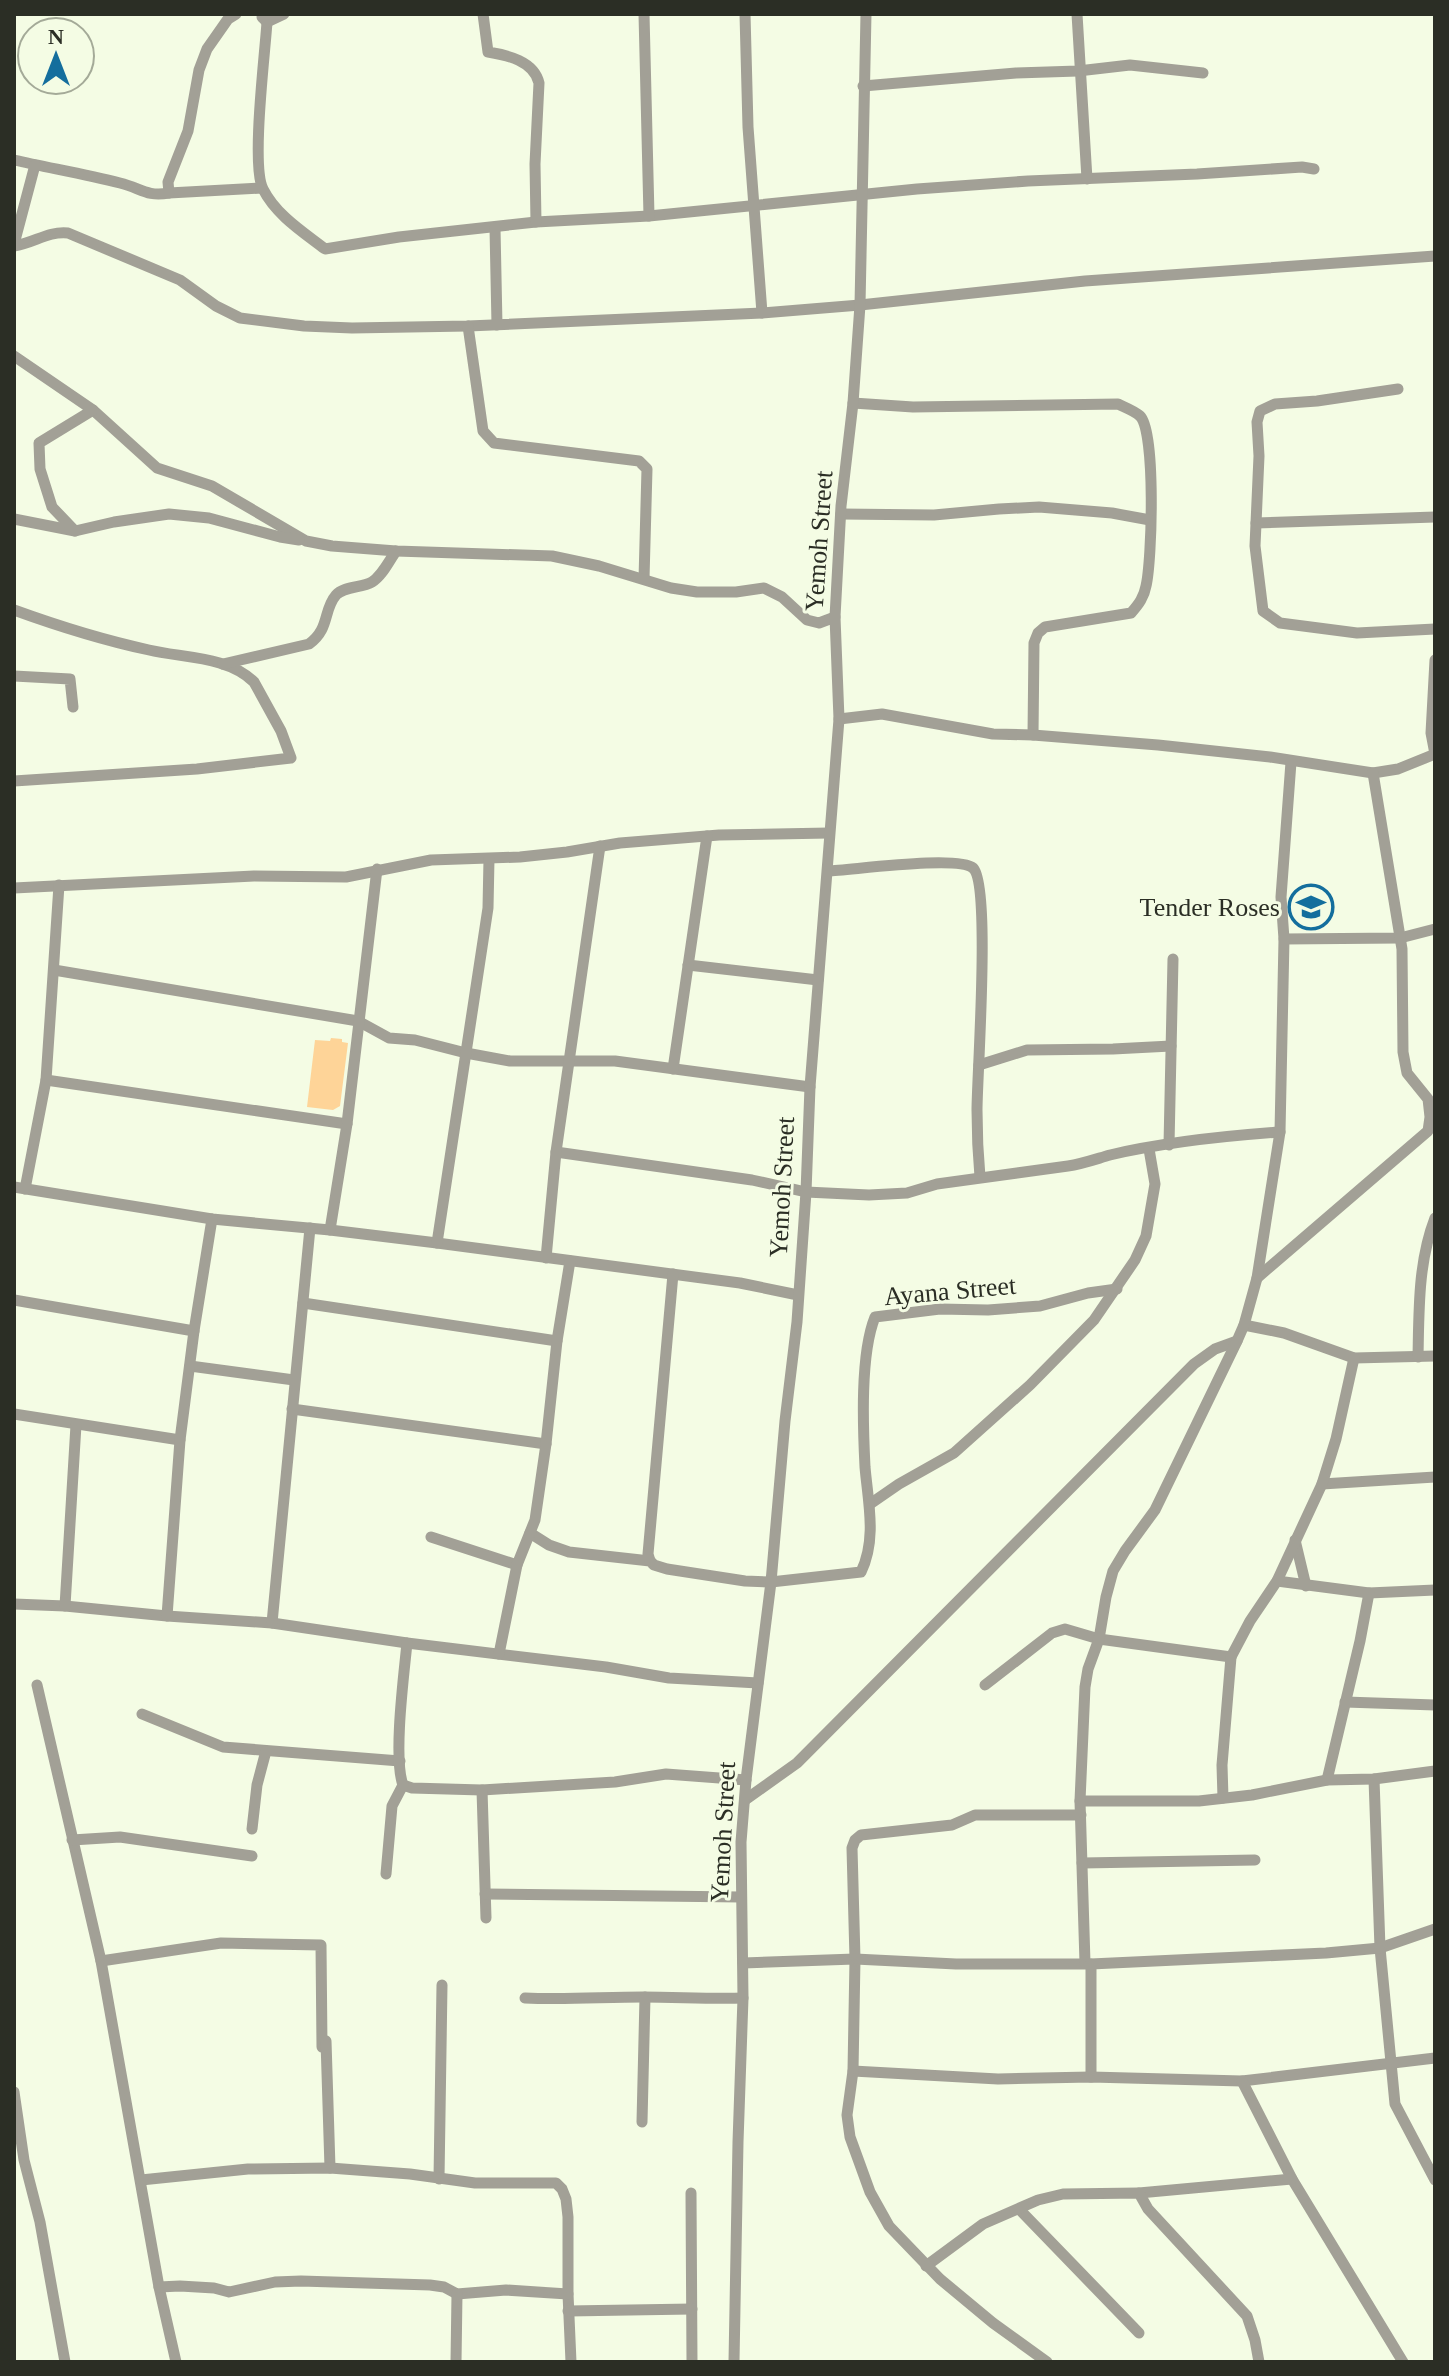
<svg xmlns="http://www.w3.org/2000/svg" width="1449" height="2376" font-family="Georgia,serif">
	<rect width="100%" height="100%" fill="#f4fce4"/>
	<path fill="#fed498" d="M 331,1038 L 342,1039 L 342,1042 L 348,1043 L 340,1106 L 333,1110 L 307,1107 L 315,1040 L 330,1041 Z"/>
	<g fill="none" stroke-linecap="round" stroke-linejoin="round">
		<g stroke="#a2a096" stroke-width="11">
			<path d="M 236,14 L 228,19 L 207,49 L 199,70 L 188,131 L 168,182 L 169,193 L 262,188"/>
			<path d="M 266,14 L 267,22 C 265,54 251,166 263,189 C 276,215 303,232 325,249 L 399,237 L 536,222 L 649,216 L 917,189 L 1028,181 L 1197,174 L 1302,167 L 1314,169"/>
			<path d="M 483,14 L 488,52 C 507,55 534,61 539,83 L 535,164 L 536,222"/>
			<path d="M 644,14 L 649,216"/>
			<path d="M 745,14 L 748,127 L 762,313"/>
			<path d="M 1077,14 L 1087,179"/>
			<path d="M 262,17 L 267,22 L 284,14"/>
			<path d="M 863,86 L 1016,73 L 1078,71 L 1130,65 L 1203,73"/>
			<path d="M 14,160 C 49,168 85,174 120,183 C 141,188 146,197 169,193"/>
			<path d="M 495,228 L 497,325"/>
			<path d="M 14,244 L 35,165"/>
			<path d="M 14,246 C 35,243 47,231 68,233 L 180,280 L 216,306 L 240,318 L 304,326 L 352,328 L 468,326 L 762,313 L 860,305 L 1085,281 L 1435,256"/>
			<path d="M 468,326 L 483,431 L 494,443 L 639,461 L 647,469 L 644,579"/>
			<path d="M 14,356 L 93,410 L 157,468 L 212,486 L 306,541 L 332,546 L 396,551 L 552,556 L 599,566 L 671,588 L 697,592 L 736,592 L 764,588 L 782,597 L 807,620 L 819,623 L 835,617"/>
			<path d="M 1398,389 L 1317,401 L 1275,404 L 1260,411 L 1257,422 L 1259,456 L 1255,546 L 1263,611 L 1280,623 L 1357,633 L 1435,629"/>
			<path d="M 853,403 L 913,407 L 1118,404 C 1124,407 1135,411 1140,416 C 1156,432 1152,561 1146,586 C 1144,597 1139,604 1131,613 L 1045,627 L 1038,633 L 1034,643 L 1033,735"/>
			<path d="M 841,514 L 934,515 L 999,509 L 1039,507 L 1112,513 L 1150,520"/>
			<path d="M 14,519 L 75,531 L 114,522 L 169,514 L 209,518 L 280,537 L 299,540"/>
			<path d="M 1256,523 L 1435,517"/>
			<path d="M 75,531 L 52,507 L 40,469 L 39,443 L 93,410"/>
			<path d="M 14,610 C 58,626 103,640 149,650 C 183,658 228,656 254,682 L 281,731 L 291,758 L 197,769 L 14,781"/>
			<path d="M 223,664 L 309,644 C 330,629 323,610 336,595 C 344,586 362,588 372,582 C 382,576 389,561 396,551"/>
			<path d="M 14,676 L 70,679 L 73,707"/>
			<path d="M 839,719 L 882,714 L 993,734 L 1033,735 L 1158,745 L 1270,757 L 1373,773 L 1398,769 L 1435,754"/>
			<path d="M 1435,754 L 1431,733 L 1435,660"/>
			<path d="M 828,871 C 853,870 958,855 973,868 C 991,884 977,1076 977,1110 C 977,1133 978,1155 980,1177"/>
			<path d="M 14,888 L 254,876 L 346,877 L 431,860 L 520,857 L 567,852 L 620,843 L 719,835 L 829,833"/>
			<path d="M 1284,939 L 1400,938 L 1435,929"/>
			<path d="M 688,965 L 818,980"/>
			<path d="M 54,970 L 358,1021 L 389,1038 L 415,1040 L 466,1053 L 510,1061 L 615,1061 L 810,1087"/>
			<path d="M 979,1065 L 1027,1050 L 1113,1049 L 1171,1046"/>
			<path d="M 673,1069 L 707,836"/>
			<path d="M 46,1080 L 347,1124"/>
			<path d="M 1169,1145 L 1173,959"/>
			<path d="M 556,1152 L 752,1180 L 806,1192 L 869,1195 L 907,1193 L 937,1184 L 1068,1166 C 1082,1164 1096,1159 1110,1155 C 1165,1142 1224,1136 1280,1132"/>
			<path d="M 14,1187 L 212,1219 L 330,1230 L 437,1243 L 740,1283 L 798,1295"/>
			<path d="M 25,1189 L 46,1080 L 59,885"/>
			<path d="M 330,1230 L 347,1124 L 377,869"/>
			<path d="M 437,1243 L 488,908 L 489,859"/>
			<path d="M 546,1258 L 556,1152 L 600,846"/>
			<path d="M 1257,1278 L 1428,1131 L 1430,1117 L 1428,1099 L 1407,1073 L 1403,1052 L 1402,949 L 1373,773"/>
			<path d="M 14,1300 L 194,1331"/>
			<path d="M 303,1303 L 557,1341"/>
			<path d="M 1244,1325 L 1284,1333 L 1354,1358 L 1435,1356"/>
			<path d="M 1418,1357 C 1419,1310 1418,1262 1435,1218"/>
			<path d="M 190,1366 L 294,1380"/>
			<path d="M 292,1409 L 546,1444"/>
			<path d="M 14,1414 L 180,1440"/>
			<path d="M 1322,1484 L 1435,1477"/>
			<path d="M 870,1504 L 899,1484 L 954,1453 L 1030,1385 L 1094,1320 L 1135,1260 L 1146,1236 L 1155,1184 L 1149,1149"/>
			<path d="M 530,1533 L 549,1545 L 569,1552 L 650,1561 L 654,1565 L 667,1569 L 745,1581 L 771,1582 L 861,1572 C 877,1539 868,1502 865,1467 C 863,1427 860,1354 875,1317 L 940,1309 L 988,1310 L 1040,1306 L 1088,1293 L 1117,1289"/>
			<path d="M 431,1537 L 517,1565"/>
			<path d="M 1295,1540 L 1306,1586"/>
			<path d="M 650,1561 L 648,1554 L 673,1274"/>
			<path d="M 1277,1581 L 1369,1593 L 1435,1590"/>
			<path d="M 14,1604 L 65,1606 L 167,1616 L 272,1623 L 407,1643 L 606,1667 L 669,1678 L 758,1683"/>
			<path d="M 65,1606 L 76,1425"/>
			<path d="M 167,1616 L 180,1440 L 194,1331 L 212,1219"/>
			<path d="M 272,1623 L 310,1228"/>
			<path d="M 499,1654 L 517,1565 L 535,1520 L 546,1444 L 557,1341 L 570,1261"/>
			<path d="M 37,1685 L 101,1961 L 159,2287 L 176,2362"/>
			<path d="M 985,1685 L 1052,1633 L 1065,1629 L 1099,1639 L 1231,1657 L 1250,1621 L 1277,1581 L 1322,1484 L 1336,1439 L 1354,1358"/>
			<path d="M 1345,1702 L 1435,1705"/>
			<path d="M 142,1714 L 223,1747 L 400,1761"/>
			<path d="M 1374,1779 L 1380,1948 L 1395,2104 L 1435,2180"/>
			<path d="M 1327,1780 L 1360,1641 L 1369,1593"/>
			<path d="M 403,1785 L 412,1788 L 482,1790 L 615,1782 L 666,1774 L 746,1780"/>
			<path d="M 482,1790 L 486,1918"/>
			<path d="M 1223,1798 L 1222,1765 L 1231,1657"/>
			<path d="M 745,1800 L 797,1763 L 1194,1364 L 1215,1349 L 1237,1341"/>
			<path d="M 1080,1801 L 1199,1801 L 1252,1795 L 1327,1780 L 1374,1779 L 1435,1771"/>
			<path d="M 252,1829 L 257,1785 L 266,1751"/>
			<path d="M 72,1840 L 120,1837 L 252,1856"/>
			<path d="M 1082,1863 L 1255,1860"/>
			<path d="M 386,1874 L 392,1806 L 403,1785 C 393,1758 404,1674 407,1643"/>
			<path d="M 485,1894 L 741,1897"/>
			<path d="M 101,1961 L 221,1943 L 321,1945 L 322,2047"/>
			<path d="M 743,1963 L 855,1959 L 956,1964 L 1091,1964 L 1326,1953 L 1380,1948 L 1435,1929"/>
			<path d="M 1085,1963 L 1080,1801 L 1085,1687 L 1088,1669 L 1099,1639 L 1106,1597 L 1113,1571 L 1125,1551 L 1155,1510 L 1237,1341 L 1244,1325 L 1257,1278 L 1280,1132 L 1284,939 L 1281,897 L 1291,762"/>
			<path d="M 1091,1964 L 1091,2077"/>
			<path d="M 525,1998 C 565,2000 604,1997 643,1997 C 677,1997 710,1999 743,1998"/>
			<path d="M 326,2041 L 330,2168"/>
			<path d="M 853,2071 L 998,2079 L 1091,2077 L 1242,2081 L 1435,2058"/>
			<path d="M 1242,2081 L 1292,2179 L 1403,2362"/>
			<path d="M 14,2092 L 24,2160 L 40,2222 L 65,2362"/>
			<path d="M 642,2122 L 645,1997"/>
			<path d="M 439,2179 L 442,1985"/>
			<path d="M 141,2180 L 248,2169 L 330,2168 L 410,2174 L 475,2183 L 556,2183 L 562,2189 L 566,2199 L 568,2217 L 568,2294 L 571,2362"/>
			<path d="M 691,2193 L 692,2362"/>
			<path d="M 1139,2193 L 1292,2179"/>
			<path d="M 1019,2209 L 1139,2333"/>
			<path d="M 926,2266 L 983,2224 L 1038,2200 L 1063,2194 L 1139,2193 L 1148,2209 L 1247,2316 L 1255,2340 L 1259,2362"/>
			<path d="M 159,2287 L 180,2286 L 214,2288 L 229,2292 L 275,2282 L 301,2281 L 430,2285 L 444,2287 L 457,2294 L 506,2290 L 568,2294"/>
			<path d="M 568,2311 L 692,2309"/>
			<path d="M 456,2362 L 457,2294"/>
			<path d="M 734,2362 L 738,2142 L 743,1998 L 741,1842 L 746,1780 L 771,1582 L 785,1421 L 797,1322 L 806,1192 L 810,1087 L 839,719 L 835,617 L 841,506 L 853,403 L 860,305 L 866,14"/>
			<path d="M 1047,2362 L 993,2323 L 940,2279 L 889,2226 L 870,2192 L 850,2137 L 847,2115 L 853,2071 L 855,1959 L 852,1848 L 855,1840 L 861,1835 L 952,1825 L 975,1815 L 1081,1815"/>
		</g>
	</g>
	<defs>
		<g id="school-ring" transform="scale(2.3)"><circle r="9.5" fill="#f4fce4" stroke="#146e9d" stroke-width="1.5"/><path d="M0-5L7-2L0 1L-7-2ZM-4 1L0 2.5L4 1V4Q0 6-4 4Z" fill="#146e9d"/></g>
	</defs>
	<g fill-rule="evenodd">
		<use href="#school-ring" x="1311" y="907"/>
	</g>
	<g text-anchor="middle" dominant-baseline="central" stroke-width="6" stroke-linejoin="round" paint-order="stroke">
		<g font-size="26" fill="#2b2e25" stroke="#f4fce4">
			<text transform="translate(819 541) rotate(-86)">Yemoh Street</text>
			<text transform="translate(782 1187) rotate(-87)">Yemoh Street</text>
			<text transform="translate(950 1291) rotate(-5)">Ayana Street</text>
			<text transform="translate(723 1832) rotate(-87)">Yemoh Street</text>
		</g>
		<g font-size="26" fill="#2b2e25" stroke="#f4fce4" text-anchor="end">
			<text x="1280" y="907">Tender Roses</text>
		</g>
	</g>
	<rect width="1449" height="2376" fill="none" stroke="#2b2e25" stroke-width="32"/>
	<g transform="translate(56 56)"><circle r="38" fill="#f4fce4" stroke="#a4aa98" stroke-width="2"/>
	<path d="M0-6L14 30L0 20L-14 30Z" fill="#146e9d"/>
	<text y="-12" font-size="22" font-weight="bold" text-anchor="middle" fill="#2b2e25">N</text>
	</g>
</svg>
